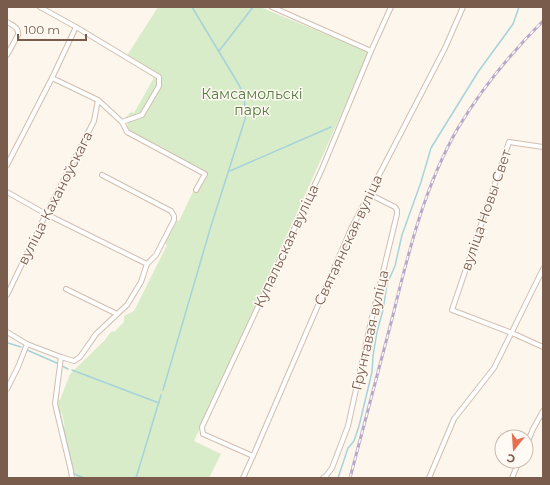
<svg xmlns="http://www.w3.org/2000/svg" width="550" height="485" font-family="Montserrat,sans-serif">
	<rect width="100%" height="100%" fill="#fdf6ec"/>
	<path fill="#d8ecc9" d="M 158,7 L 260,7 L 366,51 L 368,55 L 194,441 L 221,454 L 209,478 L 76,478 L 63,427 L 65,426 L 61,411 L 60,413 L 56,400 L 60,400 L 70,374 L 106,339 L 106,338 L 112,331 L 114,332 L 124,322 L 124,316 L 134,311 L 167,245 L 165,243 L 177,221 L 179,221 L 203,171 L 166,151 L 167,150 L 160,146 L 159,148 L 131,132 L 130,130 L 126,128 L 128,124 L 125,118 L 131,112 L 134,113 L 155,76 L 126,57 Z"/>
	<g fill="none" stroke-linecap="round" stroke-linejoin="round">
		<g stroke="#a5d3da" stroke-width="1.5">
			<path d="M 219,51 L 253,7"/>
			<path d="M 230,171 L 331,127"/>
			<path d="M 8,343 L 21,347"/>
			<path d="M 27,350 L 59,364"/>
			<path d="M 62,366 L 68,369"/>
			<path d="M 72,370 L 159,403"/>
			<path d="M 163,390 L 211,226 L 246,116 L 244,97 L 239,85 L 192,7"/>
			<path d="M 59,410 L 74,474 L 84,478"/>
			<path d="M 136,478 L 161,395"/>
			<path d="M 338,478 L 348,448 L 354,441 L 359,426 L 372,372 L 373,356 L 377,332 L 383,310 L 387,284 L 395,266 L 402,235 L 421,182 L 431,148 L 478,72 L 513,24 L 519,7"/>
		</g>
		<g stroke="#d1beb0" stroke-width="6">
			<g id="minor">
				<path d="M 40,7 L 76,27 L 159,77 L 159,86 L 142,115 L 122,122"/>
				<path d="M 272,7 L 371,51"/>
				<path d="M 7,22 C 12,25 19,27 18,35 L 7,55"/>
				<path d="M 52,78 L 98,100 L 122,122 L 127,132 L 205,174 L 196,190"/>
				<path d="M 543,147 L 509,142 L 452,310 L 512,333 L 543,347"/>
				<path d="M 7,165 L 52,78 L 76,27"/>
				<path d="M 7,192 L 46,214 L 147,264"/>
				<path d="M 66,289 L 117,314"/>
				<path d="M 7,295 L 46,214 L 94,121 L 98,100"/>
				<path d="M 7,332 L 27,344 L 61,357 L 74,361 L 80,357 L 96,334 L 127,305 L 141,282 L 147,264 L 156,255 L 174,220 L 174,216 L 171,211 L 102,175"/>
				<path d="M 61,357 L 55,404 L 71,471 L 72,478"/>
				<path d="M 7,389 L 18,367 L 27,344"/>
				<path d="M 526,446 L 533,429 L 543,411"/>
				<path d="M 253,456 L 203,434 L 202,427 L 322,169 L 371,51 L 391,7"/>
				<path d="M 243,478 L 253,456 L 351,229 L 445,48 L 463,7"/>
				<path d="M 323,478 L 326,476 L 332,468 L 348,426 L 369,330 L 397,214 L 397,210 L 395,207 L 369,194"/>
				<path d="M 429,478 L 454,419 L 494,368 L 543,269"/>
				<path d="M 512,478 L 519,461"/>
			</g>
		</g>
		<use href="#minor" stroke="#fff" stroke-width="4"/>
		<g stroke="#b9a8c9" stroke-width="3">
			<path id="rail" d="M 350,478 C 364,425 378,372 392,319 C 408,254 424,187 458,128 C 482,88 510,54 543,21"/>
		</g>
		<use href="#rail" stroke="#fffaf3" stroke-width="1.5" stroke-dasharray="4.5" stroke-linecap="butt"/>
	</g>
	<g text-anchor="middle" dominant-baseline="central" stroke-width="3" stroke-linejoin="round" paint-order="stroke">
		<g font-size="14" fill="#537a41" stroke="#fffaf3">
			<text x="252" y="94">Камсамольскі<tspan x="252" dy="16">парк</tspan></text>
		</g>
		<g font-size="14" fill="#7a5c4d" stroke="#fffaf3">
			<text transform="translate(55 198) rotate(-63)">вуліца Каханоўскага</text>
			<text transform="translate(486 210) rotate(-71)">вуліца Новы Свет</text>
			<text transform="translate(348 240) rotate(-65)">Святаянская вуліца</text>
			<text transform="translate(286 246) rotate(-65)">Купальская вуліца</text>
			<text transform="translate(370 330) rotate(-77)">Грунтавая вуліца</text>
		</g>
	</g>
	<rect width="550" height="485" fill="none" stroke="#7a5c4d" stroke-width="16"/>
	<g transform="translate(514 449) rotate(197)"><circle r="19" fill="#fffaf3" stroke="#cabbb1"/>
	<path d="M0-3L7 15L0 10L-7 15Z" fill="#e76f51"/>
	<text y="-6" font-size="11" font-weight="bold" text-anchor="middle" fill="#7a5c4d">С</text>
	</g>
	<path d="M18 34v6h68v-6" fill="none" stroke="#7a5c4d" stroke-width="2"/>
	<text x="24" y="34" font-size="12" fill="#7a5c4d" stroke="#fffaf3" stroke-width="3" paint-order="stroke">100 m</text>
</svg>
